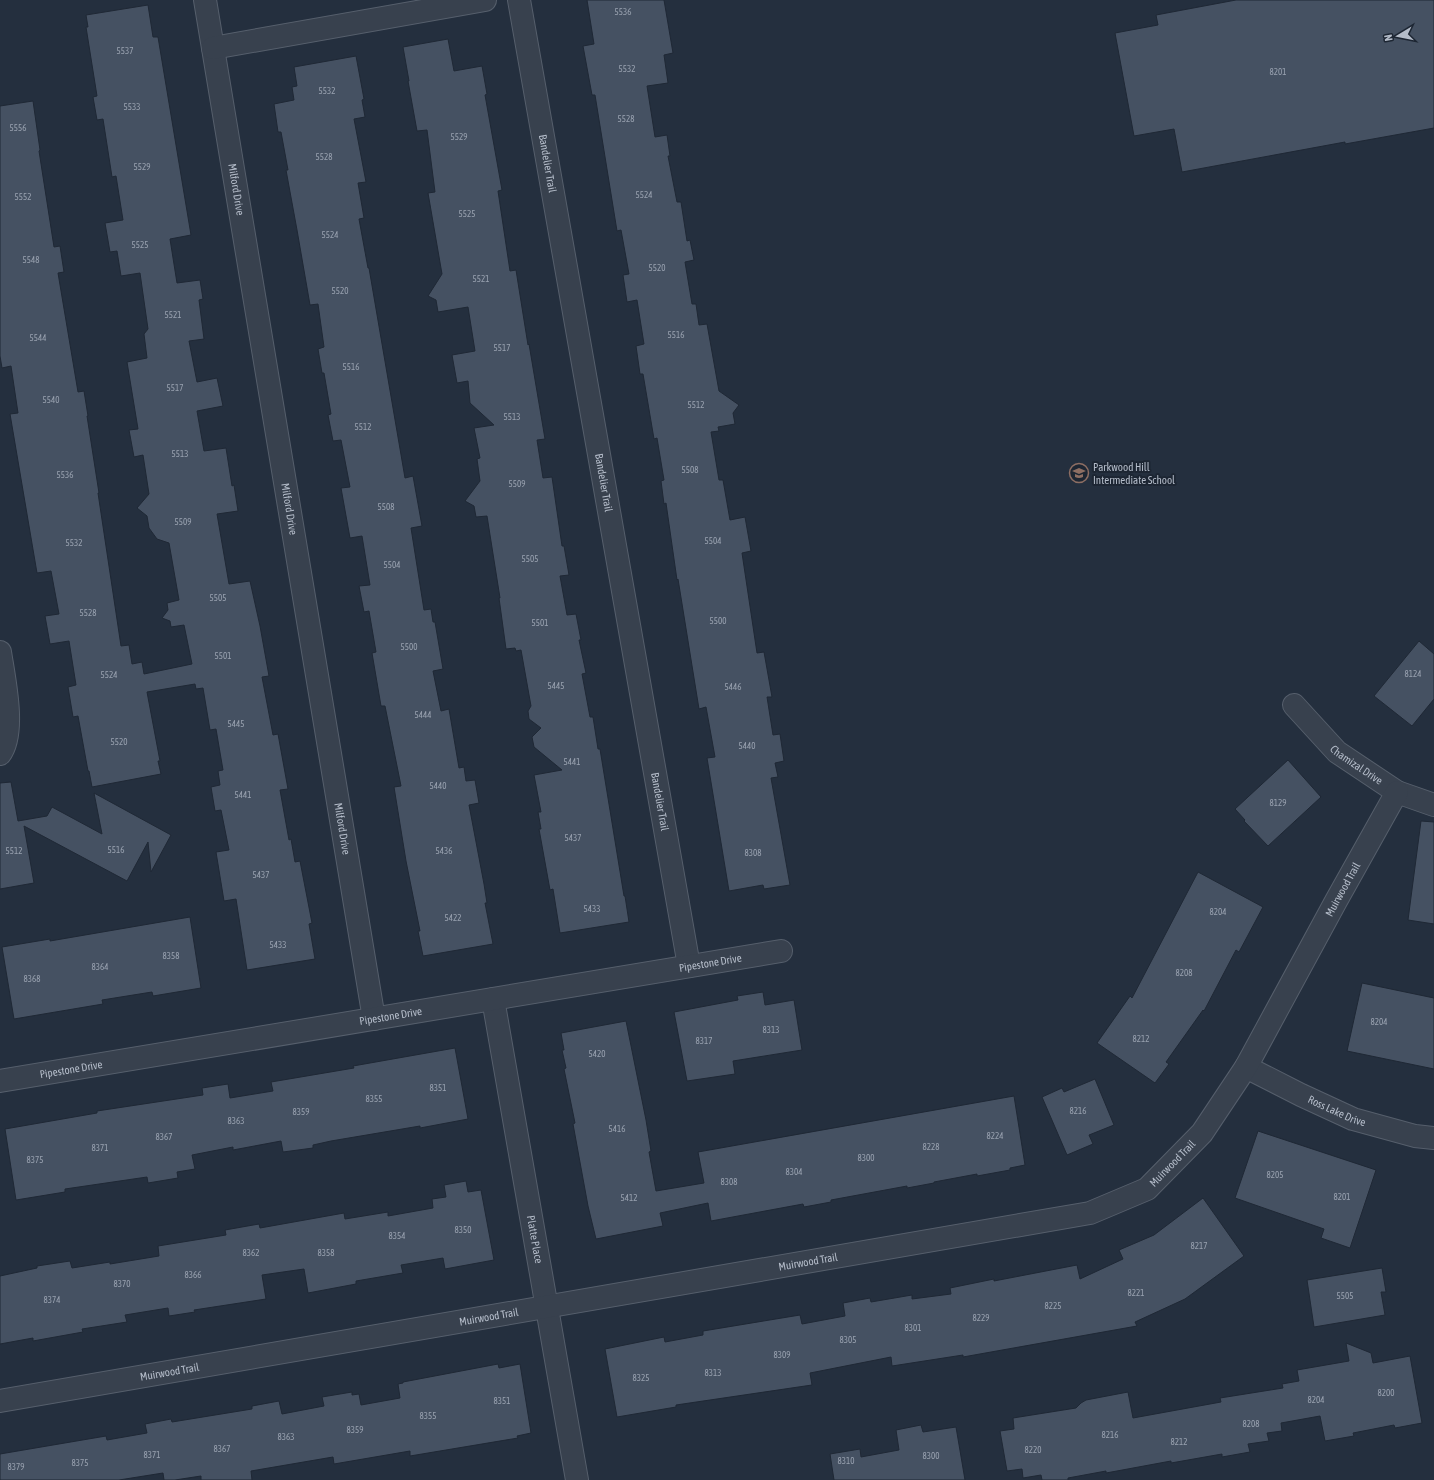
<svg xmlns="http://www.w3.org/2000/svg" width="1434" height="1480" font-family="'Asap Condensed',sans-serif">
	<rect width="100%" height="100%" fill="#242f3e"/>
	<g fill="#455162" stroke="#1f2835">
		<path d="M 587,0 L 664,0 L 673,53 L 664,55 L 668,83 L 647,86 L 655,137 L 667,135 L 670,156 L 668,156 L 677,202 L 681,202 L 687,241 L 690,240 L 694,260 L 685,262 L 692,304 L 696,304 L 699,325 L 707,324 L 719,391 L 739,405 L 733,413 L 735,424 L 718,427 L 719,431 L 711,432 L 719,480 L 723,480 L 730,520 L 745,517 L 751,551 L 742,553 L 757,653 L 764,652 L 772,697 L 767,697 L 773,735 L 780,734 L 784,761 L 775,763 L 778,777 L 771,778 L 790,885 L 764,889 L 763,885 L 729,891 L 707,758 L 715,757 L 706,707 L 699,709 L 678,579 L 677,580 L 666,503 L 664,504 L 661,481 L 664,480 L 657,438 L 654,439 L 643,374 L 640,374 L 636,346 L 644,344 L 637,300 L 627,302 L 623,275 L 629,274 L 621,230 L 617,231 L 595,95 L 592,95 L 583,46 L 594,44 Z"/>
		<path d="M 1236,0 L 1434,0 L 1434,128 L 1345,144 L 1345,142 L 1182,172 L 1174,129 L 1134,136 L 1115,33 L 1158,25 L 1156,15 Z"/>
		<path d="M 148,5 L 153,37 L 158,37 L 191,235 L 170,239 L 177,283 L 200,280 L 203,299 L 199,300 L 204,339 L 189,341 L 197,382 L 217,378 L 223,406 L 197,411 L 204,451 L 226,448 L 232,486 L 234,485 L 238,511 L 217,514 L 229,584 L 250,581 L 260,626 L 269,676 L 262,677 L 273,735 L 278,734 L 288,789 L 280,790 L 289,840 L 291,839 L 295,862 L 300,861 L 312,923 L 309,924 L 315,959 L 247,970 L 236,899 L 224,901 L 216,852 L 229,850 L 221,810 L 215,811 L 211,787 L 220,785 L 218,771 L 223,770 L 216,729 L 210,730 L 203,688 L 196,689 L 195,684 L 147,692 L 160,761 L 158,761 L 161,774 L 92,787 L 89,771 L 88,771 L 78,716 L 73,717 L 68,687 L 76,685 L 69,641 L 50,644 L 45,616 L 59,614 L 51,571 L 37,573 L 10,414 L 18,413 L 11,366 L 2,368 L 0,356 L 0,106 L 33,101 L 40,150 L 39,151 L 54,247 L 60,246 L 64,272 L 58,273 L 78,392 L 84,391 L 88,416 L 87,416 L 99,493 L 98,493 L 121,646 L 129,645 L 132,664 L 142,662 L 144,674 L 192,664 L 184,625 L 171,627 L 170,621 L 162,618 L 168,610 L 167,603 L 179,600 L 169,543 L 157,539 L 149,528 L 147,516 L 137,508 L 149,494 L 143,455 L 134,457 L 129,430 L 138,429 L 127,362 L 147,358 L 144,334 L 148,329 L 140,273 L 121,276 L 117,251 L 110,252 L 105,223 L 123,220 L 116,176 L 112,177 L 103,119 L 97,120 L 93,97 L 97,96 L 86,27 L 88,27 L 86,15 Z"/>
		<path d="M 448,39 L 454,71 L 482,66 L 487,94 L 485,95 L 502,190 L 498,191 L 510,271 L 516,270 L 528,345 L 529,344 L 545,439 L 537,440 L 543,478 L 552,477 L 562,546 L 564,546 L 569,575 L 560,576 L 567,615 L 576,614 L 581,640 L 579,640 L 586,673 L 582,674 L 590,717 L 593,717 L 598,749 L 600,749 L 624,896 L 625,896 L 629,922 L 560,933 L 553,889 L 550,890 L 539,829 L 541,829 L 538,812 L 541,812 L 534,775 L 562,770 L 534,747 L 532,737 L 541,728 L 529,719 L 528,711 L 531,706 L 521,650 L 516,651 L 515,648 L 506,649 L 499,598 L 500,598 L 487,516 L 476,517 L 474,506 L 465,501 L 480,481 L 477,459 L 480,458 L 474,428 L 494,425 L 470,403 L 468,381 L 457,383 L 452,355 L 475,351 L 468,307 L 438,312 L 436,300 L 428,296 L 442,274 L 428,193 L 435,192 L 427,130 L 417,131 L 408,81 L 409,81 L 403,47 Z"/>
		<path d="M 356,56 L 364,99 L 362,100 L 365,117 L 354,119 L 366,182 L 358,183 L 364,218 L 359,219 L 368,268 L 369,268 L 405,478 L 413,476 L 422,526 L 411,528 L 424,610 L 431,609 L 433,622 L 435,622 L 443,669 L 433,671 L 441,711 L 449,709 L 459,768 L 464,767 L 466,781 L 475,780 L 479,803 L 469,805 L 484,884 L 487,903 L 485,903 L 493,944 L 423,956 L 418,931 L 420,931 L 406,861 L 394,787 L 401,786 L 385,706 L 381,706 L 372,653 L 376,652 L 369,611 L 364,612 L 359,586 L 370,585 L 362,536 L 350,538 L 341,488 L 350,487 L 341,440 L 333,441 L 328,415 L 331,414 L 324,373 L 322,373 L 318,349 L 324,347 L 318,304 L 310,305 L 297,230 L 286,170 L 288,170 L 281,132 L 278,132 L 274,104 L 294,100 L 292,87 L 297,86 L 294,67 Z"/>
		<path d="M 1419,641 L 1434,654 L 1434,699 L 1412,726 L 1374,696 Z"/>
		<path d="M 1288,760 L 1321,797 L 1268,846 L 1244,821 L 1245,820 L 1235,809 Z"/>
		<path d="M 11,782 L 18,821 L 47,816 L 52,807 L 102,834 L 94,793 L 171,835 L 151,872 L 148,842 L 127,881 L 24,826 L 34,883 L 0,889 L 0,783 Z"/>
		<path d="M 1421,821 L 1434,822 L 1434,924 L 1408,920 Z"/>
		<path d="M 1198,872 L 1263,907 L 1239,952 L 1236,950 L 1204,1011 L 1203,1010 L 1166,1062 L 1169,1064 L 1155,1083 L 1097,1043 L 1130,996 L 1132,998 Z"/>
		<path d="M 190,917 L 201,988 L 153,996 L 152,992 L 102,1000 L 103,1004 L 14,1019 L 2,947 L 50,939 L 50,941 Z"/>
		<path d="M 1362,983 L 1434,998 L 1434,1069 L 1347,1051 Z"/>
		<path d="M 763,992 L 765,1005 L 794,1000 L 802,1050 L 733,1061 L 735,1074 L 687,1081 L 674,1012 L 738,1000 L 737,996 Z"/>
		<path d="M 626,1021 L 646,1120 L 651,1151 L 649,1152 L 656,1191 L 704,1183 L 698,1152 L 1014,1096 L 1025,1165 L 1010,1168 L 1010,1170 L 977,1176 L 977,1174 L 934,1182 L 934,1183 L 907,1188 L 907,1186 L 831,1200 L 831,1202 L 804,1207 L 803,1204 L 711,1221 L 708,1203 L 660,1213 L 663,1226 L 596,1239 L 588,1206 L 573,1124 L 575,1123 L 564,1069 L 566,1068 L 562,1050 L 564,1050 L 561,1033 Z"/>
		<path d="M 455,1048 L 468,1119 L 420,1128 L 420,1126 L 331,1141 L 313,1145 L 313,1148 L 283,1152 L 281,1141 L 233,1150 L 233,1147 L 192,1155 L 195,1169 L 177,1172 L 178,1178 L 148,1183 L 147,1177 L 65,1189 L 65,1192 L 16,1200 L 5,1129 L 97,1113 L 97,1111 L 203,1095 L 202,1088 L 228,1084 L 230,1098 L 273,1091 L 271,1082 L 354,1068 L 353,1066 Z"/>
		<path d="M 1095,1079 L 1114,1125 L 1089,1135 L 1093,1144 L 1067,1155 L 1042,1097 L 1062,1088 L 1064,1092 Z"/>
		<path d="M 1258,1131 L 1376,1170 L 1350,1248 L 1321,1238 L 1324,1229 L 1235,1198 Z"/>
		<path d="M 466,1181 L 468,1192 L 481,1190 L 494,1260 L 445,1269 L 443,1258 L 401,1265 L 403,1273 L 356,1281 L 356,1284 L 308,1293 L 304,1269 L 262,1275 L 266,1299 L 194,1310 L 195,1312 L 169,1316 L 168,1308 L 125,1315 L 127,1322 L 82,1329 L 83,1332 L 44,1339 L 33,1341 L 33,1338 L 0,1344 L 0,1276 L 37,1268 L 37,1266 L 70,1261 L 72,1268 L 110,1262 L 110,1264 L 159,1256 L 158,1246 L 226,1235 L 225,1230 L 259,1224 L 260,1228 L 344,1213 L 345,1219 L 388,1212 L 388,1216 L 433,1208 L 432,1199 L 446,1197 L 444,1185 Z"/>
		<path d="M 1203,1198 L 1244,1256 L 1185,1299 L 1135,1322 L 1137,1326 L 963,1357 L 963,1355 L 892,1366 L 891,1357 L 810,1373 L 812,1385 L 676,1405 L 676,1407 L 617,1417 L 605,1349 L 664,1337 L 665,1342 L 703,1335 L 703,1331 L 800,1315 L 802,1324 L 845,1316 L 843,1303 L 870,1298 L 871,1302 L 912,1295 L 912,1299 L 951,1294 L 950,1288 L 994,1279 L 994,1281 L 1077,1265 L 1080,1279 L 1123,1259 L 1119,1250 L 1154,1235 Z"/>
		<path d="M 1382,1268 L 1386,1292 L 1381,1292 L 1385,1315 L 1314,1327 L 1307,1280 Z"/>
		<path d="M 1346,1343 L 1371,1353 L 1373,1363 L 1410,1356 L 1422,1423 L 1395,1428 L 1394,1425 L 1353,1433 L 1354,1436 L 1325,1441 L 1320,1416 L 1281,1423 L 1282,1431 L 1267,1433 L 1269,1441 L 1248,1444 L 1250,1452 L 1222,1457 L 1222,1454 L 1171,1463 L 1171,1461 L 1106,1473 L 1106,1471 L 1068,1478 L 1068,1480 L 1042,1480 L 1041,1475 L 1023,1478 L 1022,1469 L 1007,1471 L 1000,1431 L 1014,1429 L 1013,1418 L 1076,1408 L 1081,1403 L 1086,1400 L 1128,1392 L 1133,1418 L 1221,1402 L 1220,1398 L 1283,1388 L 1282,1384 L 1299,1381 L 1297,1370 L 1349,1361 Z"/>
		<path d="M 498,1364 L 499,1368 L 520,1364 L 531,1433 L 517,1436 L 518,1438 L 410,1456 L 410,1451 L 334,1464 L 333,1457 L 251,1471 L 252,1480 L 201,1480 L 201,1476 L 175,1480 L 164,1480 L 163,1473 L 119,1480 L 0,1480 L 0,1454 L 106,1436 L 107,1440 L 147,1433 L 145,1424 L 171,1419 L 172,1422 L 252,1409 L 252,1406 L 279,1401 L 282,1414 L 324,1406 L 322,1397 L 352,1392 L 352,1395 L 359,1394 L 361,1405 L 400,1398 L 398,1384 L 403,1383 L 403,1382 Z"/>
		<path d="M 921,1425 L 923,1432 L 956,1427 L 965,1480 L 834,1480 L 830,1454 L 860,1449 L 861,1457 L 899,1450 L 896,1430 Z"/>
	</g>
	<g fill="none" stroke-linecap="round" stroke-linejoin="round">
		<g stroke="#565f6c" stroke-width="24">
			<g id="minor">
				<path id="s1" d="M 205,0 L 374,1019"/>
				<path id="s2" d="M 519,0 L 689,966"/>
				<path d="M 213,48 L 485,0"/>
				<path d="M 0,652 C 4,678 16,733 0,754"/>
				<path id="s3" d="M 1294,705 L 1337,752 L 1397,792 L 1434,805"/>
				<path id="s4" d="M 493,999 L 577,1480"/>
				<path id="s5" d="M 1246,1067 L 1301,1095 L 1353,1119 L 1415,1136 L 1434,1138"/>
				<path id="s6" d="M 0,1081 L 781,951"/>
				<path id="s7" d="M 0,1401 L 1090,1213 L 1147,1189 L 1202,1133 L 1246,1067 L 1336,901 L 1397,792"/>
			</g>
		</g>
		<use href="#minor" stroke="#38414e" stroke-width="22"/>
	</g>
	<defs>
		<g id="school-ring" transform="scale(1)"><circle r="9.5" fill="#1d2633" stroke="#8d6e63" stroke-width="1.5"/><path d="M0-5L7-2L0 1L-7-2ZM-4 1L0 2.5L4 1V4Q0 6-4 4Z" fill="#8d6e63"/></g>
	</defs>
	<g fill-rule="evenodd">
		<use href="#school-ring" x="1079" y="473"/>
	</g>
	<g text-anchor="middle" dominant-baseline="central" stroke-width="4" stroke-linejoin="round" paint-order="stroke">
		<g font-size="9" fill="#98a1af">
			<text x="623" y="12">5536</text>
			<text x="125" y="51">5537</text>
			<text x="627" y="69">5532</text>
			<text x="1278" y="72">8201</text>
			<text x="327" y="91">5532</text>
			<text x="132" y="107">5533</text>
			<text x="626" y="119">5528</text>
			<text x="18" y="128">5556</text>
			<text x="459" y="137">5529</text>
			<text x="324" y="157">5528</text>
			<text x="142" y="167">5529</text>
			<text x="644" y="195">5524</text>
			<text x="23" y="197">5552</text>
			<text x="467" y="214">5525</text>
			<text x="330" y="235">5524</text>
			<text x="140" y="245">5525</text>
			<text x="31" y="260">5548</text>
			<text x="657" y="268">5520</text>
			<text x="481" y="279">5521</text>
			<text x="340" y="291">5520</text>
			<text x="173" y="315">5521</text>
			<text x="676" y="335">5516</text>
			<text x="38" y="338">5544</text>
			<text x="502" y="348">5517</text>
			<text x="351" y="367">5516</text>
			<text x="175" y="388">5517</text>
			<text x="51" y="400">5540</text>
			<text x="696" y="405">5512</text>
			<text x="512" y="417">5513</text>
			<text x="363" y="427">5512</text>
			<text x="180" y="454">5513</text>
			<text x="690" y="470">5508</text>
			<text x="65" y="475">5536</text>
			<text x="517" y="484">5509</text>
			<text x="386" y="507">5508</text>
			<text x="183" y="522">5509</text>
			<text x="713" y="541">5504</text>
			<text x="74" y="543">5532</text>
			<text x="530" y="559">5505</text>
			<text x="392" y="565">5504</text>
			<text x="218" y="598">5505</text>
			<text x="88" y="613">5528</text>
			<text x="718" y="621">5500</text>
			<text x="540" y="623">5501</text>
			<text x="409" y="647">5500</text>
			<text x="223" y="656">5501</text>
			<text x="1413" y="674">8124</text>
			<text x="109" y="675">5524</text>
			<text x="556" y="686">5445</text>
			<text x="733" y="687">5446</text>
			<text x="423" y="715">5444</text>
			<text x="236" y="724">5445</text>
			<text x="119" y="742">5520</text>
			<text x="747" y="746">5440</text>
			<text x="572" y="762">5441</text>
			<text x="438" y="786">5440</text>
			<text x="243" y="795">5441</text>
			<text x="1278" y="803">8129</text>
			<text x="573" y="838">5437</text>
			<text x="116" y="850">5516</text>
			<text x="14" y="851">5512</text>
			<text x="444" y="851">5436</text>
			<text x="753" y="853">8308</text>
			<text x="261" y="875">5437</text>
			<text x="592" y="909">5433</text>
			<text x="1218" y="912">8204</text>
			<text x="453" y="918">5422</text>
			<text x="278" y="945">5433</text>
			<text x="171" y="956">8358</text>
			<text x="100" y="967">8364</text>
			<text x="1184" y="973">8208</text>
			<text x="32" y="979">8368</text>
			<text x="1379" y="1022">8204</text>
			<text x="771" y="1030">8313</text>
			<text x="1141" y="1039">8212</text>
			<text x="704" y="1041">8317</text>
			<text x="597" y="1054">5420</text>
			<text x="438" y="1088">8351</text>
			<text x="374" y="1099">8355</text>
			<text x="1078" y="1111">8216</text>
			<text x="301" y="1112">8359</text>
			<text x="236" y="1121">8363</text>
			<text x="617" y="1129">5416</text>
			<text x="995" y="1136">8224</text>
			<text x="164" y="1137">8367</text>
			<text x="931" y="1147">8228</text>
			<text x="100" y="1148">8371</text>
			<text x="866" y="1158">8300</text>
			<text x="35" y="1160">8375</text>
			<text x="794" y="1172">8304</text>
			<text x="1275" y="1175">8205</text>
			<text x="729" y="1182">8308</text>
			<text x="1342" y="1197">8201</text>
			<text x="629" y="1198">5412</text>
			<text x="463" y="1230">8350</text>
			<text x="397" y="1236">8354</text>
			<text x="1199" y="1246">8217</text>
			<text x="251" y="1253">8362</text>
			<text x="326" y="1253">8358</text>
			<text x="193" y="1275">8366</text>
			<text x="122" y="1284">8370</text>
			<text x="1136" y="1293">8221</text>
			<text x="1345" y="1296">5505</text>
			<text x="52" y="1300">8374</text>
			<text x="1053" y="1306">8225</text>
			<text x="981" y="1318">8229</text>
			<text x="913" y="1328">8301</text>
			<text x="848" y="1340">8305</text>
			<text x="782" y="1355">8309</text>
			<text x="713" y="1373">8313</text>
			<text x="641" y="1378">8325</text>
			<text x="1386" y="1393">8200</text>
			<text x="1316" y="1400">8204</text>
			<text x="502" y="1401">8351</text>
			<text x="428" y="1416">8355</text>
			<text x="1251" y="1424">8208</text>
			<text x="355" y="1430">8359</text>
			<text x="1110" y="1435">8216</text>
			<text x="286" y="1437">8363</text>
			<text x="1179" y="1442">8212</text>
			<text x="222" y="1449">8367</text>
			<text x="1033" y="1450">8220</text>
			<text x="152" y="1455">8371</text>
			<text x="931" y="1456">8300</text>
			<text x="846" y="1461">8310</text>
			<text x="80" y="1463">8375</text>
			<text x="16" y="1467">8379</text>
		</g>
		<g font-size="11" fill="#b4bcc9" stroke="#1d2633">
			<text stroke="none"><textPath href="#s2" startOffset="166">Bandelier Trail</textPath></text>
			<text stroke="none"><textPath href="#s1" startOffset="192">Milford Drive</textPath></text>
			<text stroke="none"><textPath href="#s2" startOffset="490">Bandelier Trail</textPath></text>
			<text stroke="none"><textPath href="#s1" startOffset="516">Milford Drive</textPath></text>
			<text stroke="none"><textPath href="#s3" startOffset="87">Chamizal Drive</textPath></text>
			<text stroke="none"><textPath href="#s2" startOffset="814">Bandelier Trail</textPath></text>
			<text stroke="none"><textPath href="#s1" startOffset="840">Milford Drive</textPath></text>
			<text stroke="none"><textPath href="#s7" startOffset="1528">Muirwood Trail</textPath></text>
			<text stroke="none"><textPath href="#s6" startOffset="720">Pipestone Drive</textPath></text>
			<text stroke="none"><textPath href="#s6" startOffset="396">Pipestone Drive</textPath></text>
			<text stroke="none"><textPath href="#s6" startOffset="72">Pipestone Drive</textPath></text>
			<text stroke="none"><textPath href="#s5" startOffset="101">Ross Lake Drive</textPath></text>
			<text stroke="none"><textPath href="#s7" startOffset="1204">Muirwood Trail</textPath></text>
			<text stroke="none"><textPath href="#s4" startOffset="244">Platte Place</textPath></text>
			<text stroke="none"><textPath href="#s7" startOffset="820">Muirwood Trail</textPath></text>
			<text stroke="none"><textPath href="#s7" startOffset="496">Muirwood Trail</textPath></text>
			<text stroke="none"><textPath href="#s7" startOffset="172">Muirwood Trail</textPath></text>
		</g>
		<g font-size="11" fill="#b4bcc9" stroke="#1d2633" text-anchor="start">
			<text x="1093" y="467">Parkwood Hill<tspan x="1093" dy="13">Intermediate School</tspan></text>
		</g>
	</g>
	<g transform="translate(1398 36) rotate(260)" stroke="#1d2633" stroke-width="3" paint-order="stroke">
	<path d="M0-3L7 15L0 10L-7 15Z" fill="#b4bcc9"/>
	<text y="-6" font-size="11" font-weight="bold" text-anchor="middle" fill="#b4bcc9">N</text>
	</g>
</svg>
